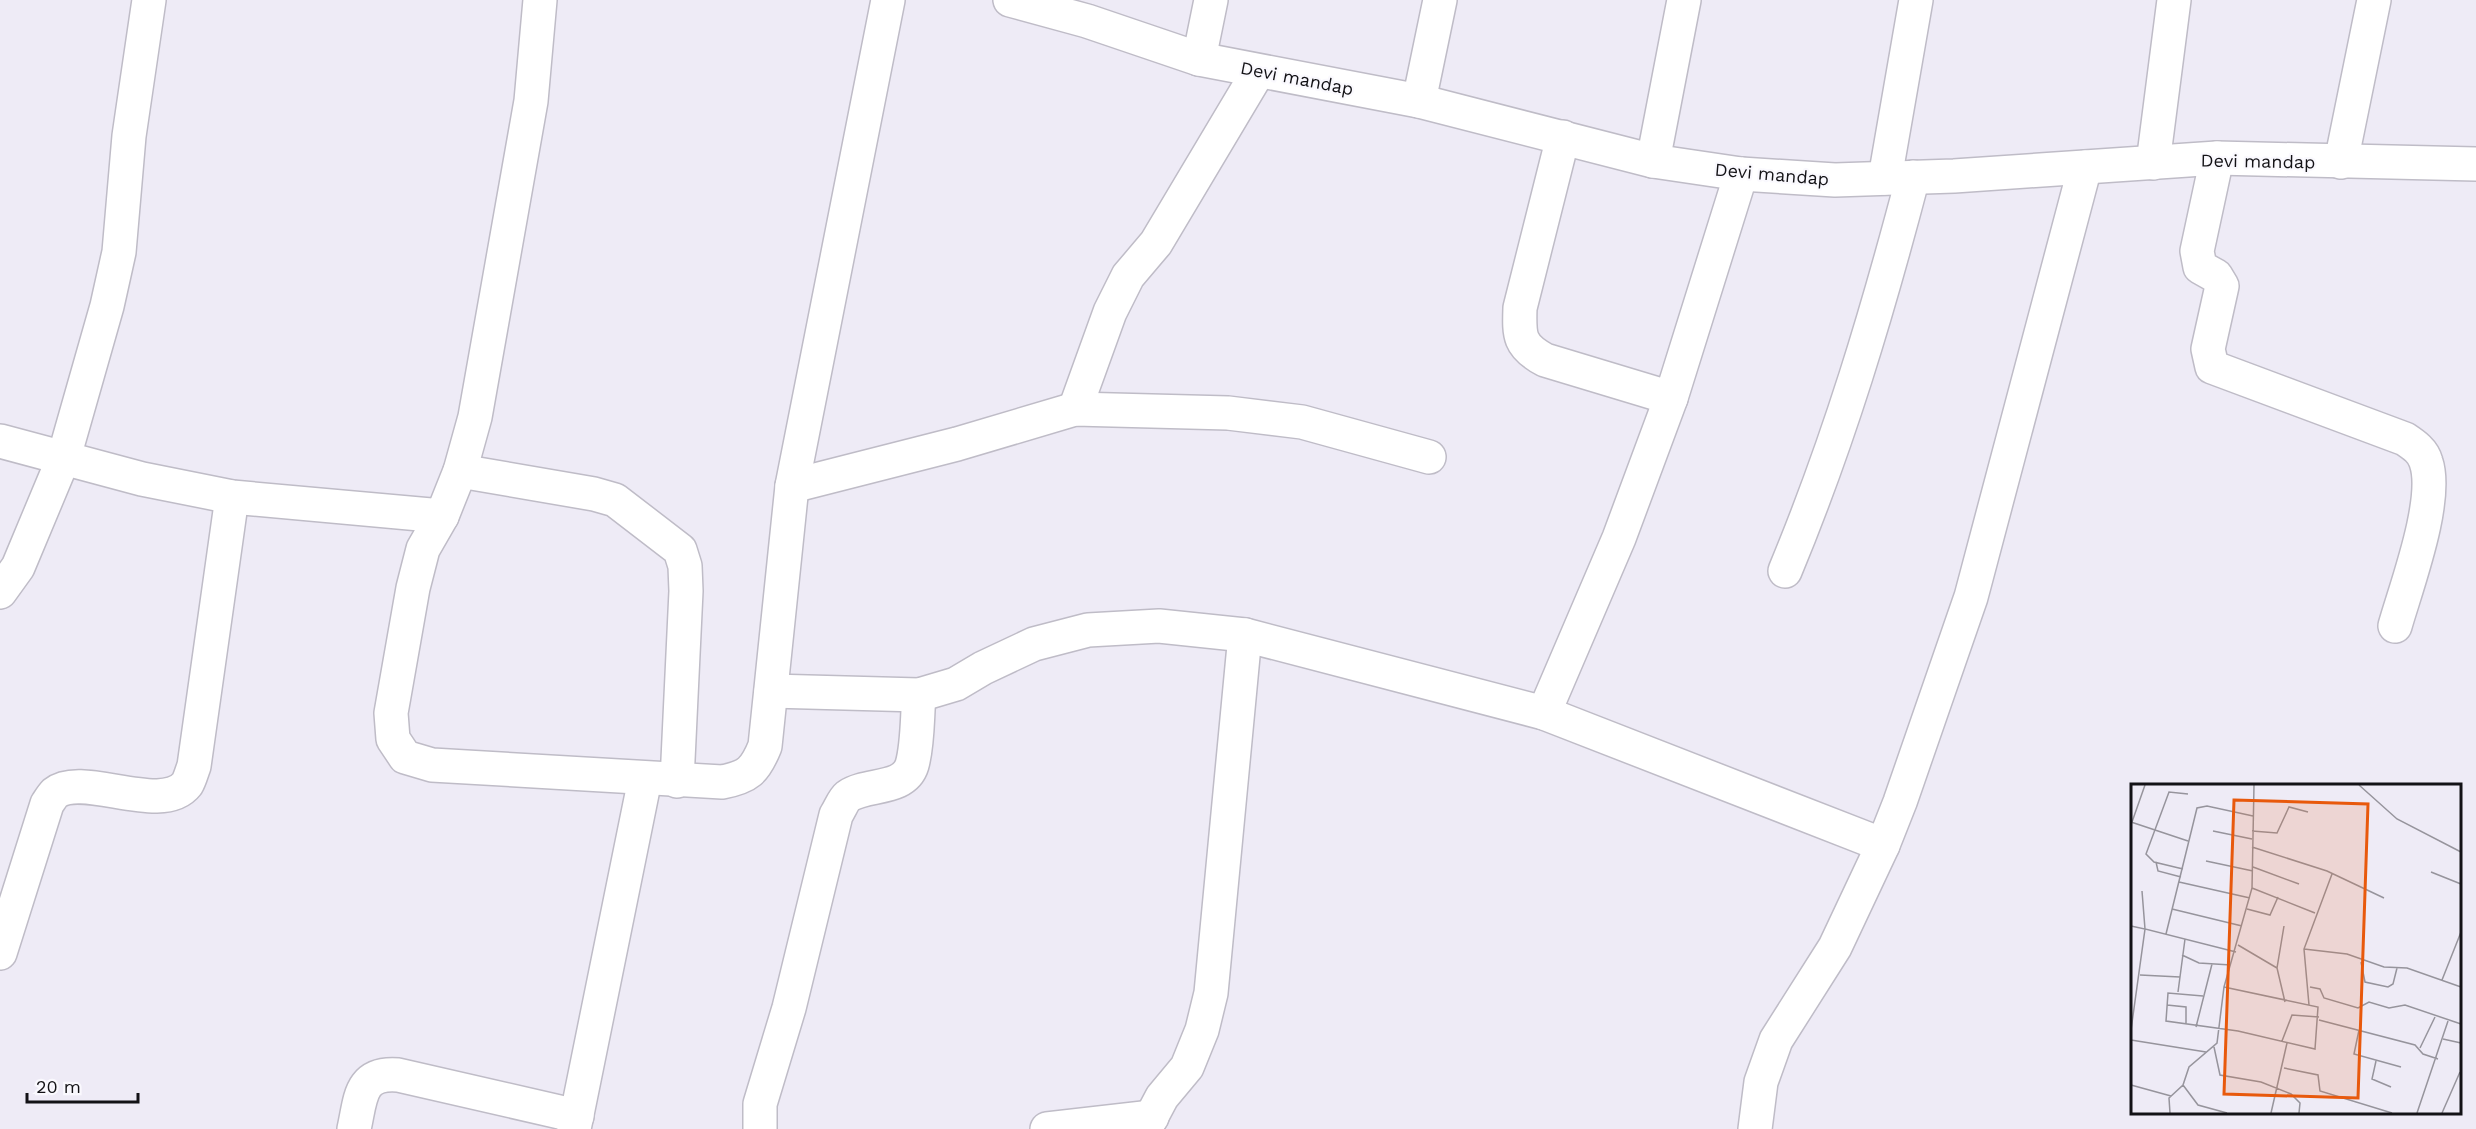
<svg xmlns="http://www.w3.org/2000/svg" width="2476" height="1129" font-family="'Work Sans',sans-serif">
	<rect width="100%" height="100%" fill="#eeebf6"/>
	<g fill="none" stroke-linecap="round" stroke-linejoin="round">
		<g stroke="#bfbcc7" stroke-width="36">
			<g id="minor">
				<path d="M 540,0 L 531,101 L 475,417 L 460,471 L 442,516 L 423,549 L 413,588 L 391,713 L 393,739 L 405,757 L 432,765 L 722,782 C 748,777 755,771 765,746 L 792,486 L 888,0"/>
				<path d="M 1010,0 L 1087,21 L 1199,59 L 1419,101 L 1653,161 L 1741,174 L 1835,180 L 1954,176 L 2217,158 L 2476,164"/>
				<path d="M 1199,59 L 1211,0"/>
				<path d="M 1419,101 L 1440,0"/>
				<path d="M 1563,137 L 1520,308 C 1519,336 1519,346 1545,360 L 1671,398"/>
				<path d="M 2217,158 L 2197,251 L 2200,267 L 2216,276 L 2222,286 L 2208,349 L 2212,367 L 2405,439 C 2414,445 2423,451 2426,462 C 2439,500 2406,587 2395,626"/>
				<path d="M 1653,161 L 1684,0"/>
				<path d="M 2341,162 L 2374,0"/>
				<path d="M 2153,163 L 2174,0"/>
				<path d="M 1885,178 L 1916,0"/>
				<path d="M 1075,409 L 1110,312 L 1128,276 L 1156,243 L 1258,72"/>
				<path d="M 0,441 L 142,479 L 232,497 L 442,516"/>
				<path d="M 460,471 L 594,494 L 615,500 L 680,550 L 685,566 L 686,591 L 677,781"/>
				<path d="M 792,486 L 957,444 L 1075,409 L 1228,413 L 1302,422 L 1429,457"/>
				<path d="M 1785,571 C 1839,441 1877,314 1913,177"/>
				<path d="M 0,592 L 18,567 L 64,457 L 107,306 L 119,252 L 129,136 L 149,0"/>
				<path d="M 771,691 L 919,695 L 956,684 L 983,668 L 1034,644 L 1088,630 L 1159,626 L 1245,635 L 1544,713 L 1883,845"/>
				<path d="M 1544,713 L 1619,538 L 1671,398 L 1741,174"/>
				<path d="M 0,953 L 47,804 C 49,801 52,796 55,793 C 82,771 162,816 187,784 C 190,779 192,771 194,766 L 232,497"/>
				<path d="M 354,1129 C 361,1098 359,1072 398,1075 L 577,1116"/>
				<path d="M 574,1129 L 645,779"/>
				<path d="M 760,1129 L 760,1104 L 789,1008 L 836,815 C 840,809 843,800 848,796 C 867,783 904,791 912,765 C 918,744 917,717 919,695"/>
				<path d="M 1047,1129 L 1152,1117"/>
				<path d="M 1145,1129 L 1162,1097 L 1187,1067 L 1202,1030 L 1211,993 L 1245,635"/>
				<path d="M 1755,1129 L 1761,1082 L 1776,1040 L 1835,947 L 1883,845 L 1900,802 L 1971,597 L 2085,167"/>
			</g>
		</g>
		<use href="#minor" stroke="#fff" stroke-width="33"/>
	</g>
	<g text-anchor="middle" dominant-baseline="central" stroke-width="4.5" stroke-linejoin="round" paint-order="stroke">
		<g font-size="18" fill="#131216" stroke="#faf9fe">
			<text transform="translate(1297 78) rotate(11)">Devi mandap</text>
			<text transform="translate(2258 161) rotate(1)">Devi mandap</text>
			<text transform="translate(1772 174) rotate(5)">Devi mandap</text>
		</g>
	</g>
	<g transform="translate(2131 784)">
		<rect width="330" height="330" fill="#eeebf6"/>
		<path fill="none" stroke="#96949c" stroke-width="1.5" d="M 228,1 L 266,35 L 330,68M 0,38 L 57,57M 1,38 L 14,1M 82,47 L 121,55M 121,47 L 146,49 L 158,23 L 177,28M 121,63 L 196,87 L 253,114M 75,77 L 122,87M 25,78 L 27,87 L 50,93M 122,83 L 168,100M 52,85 L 23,78 L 15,70 L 38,8 L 57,10M 300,88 L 330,100M 48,98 L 119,114M 121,104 L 184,129M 11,107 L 14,145 L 105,168M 41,125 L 111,142M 116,125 L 139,131 L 147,113M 0,142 L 14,145 L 0,246M 153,142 L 146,184 L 154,218M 35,150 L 66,24 L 76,22 L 122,32M 107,161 L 146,184M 173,165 L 216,170 L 253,183 L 276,184 L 330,203M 51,171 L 68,179 L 100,181M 230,178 L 234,198 L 257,203 L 262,200 L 266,184M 9,191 L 49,193M 311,196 L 330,148M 179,203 L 189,205 L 193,214 L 227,224 L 238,218 L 258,224 L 274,221 L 330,240M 47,208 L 54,155M 72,212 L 37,209 L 35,237 L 107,247 L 184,265 L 187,223 L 93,203M 36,221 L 55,223 L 55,241M 178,221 L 173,165 L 201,90M 188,236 L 284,261 L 292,270 L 307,275M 65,243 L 81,180M 228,246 L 223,270 L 270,283M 312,255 L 330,259M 0,256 L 75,268M 151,257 L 161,231 L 188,233M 83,263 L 89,291 L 130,298 L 160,310 L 169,319 L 168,329M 289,264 L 304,233M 245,277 L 241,295 L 260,303M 153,284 L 187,291 L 189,307 L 261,329M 0,301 L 40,312M 52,301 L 67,321 L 96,329M 39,329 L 38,314 L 52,301 L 58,283 L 86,259 L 93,203 L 121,104 L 123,1M 140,329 L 156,259M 286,329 L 317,237M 311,329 L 329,288"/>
		<path fill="#e8590c" fill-opacity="0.15" stroke="#e8590c" stroke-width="3" d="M 103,16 L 237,20 L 227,314 L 93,310 Z"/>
		<rect width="330" height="330" fill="none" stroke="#131216" stroke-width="3"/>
	</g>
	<path d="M27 1093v9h111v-9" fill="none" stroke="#131216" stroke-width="3"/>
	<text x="36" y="1093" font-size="18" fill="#131216" stroke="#faf9fe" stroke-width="4.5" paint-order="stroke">20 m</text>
</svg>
